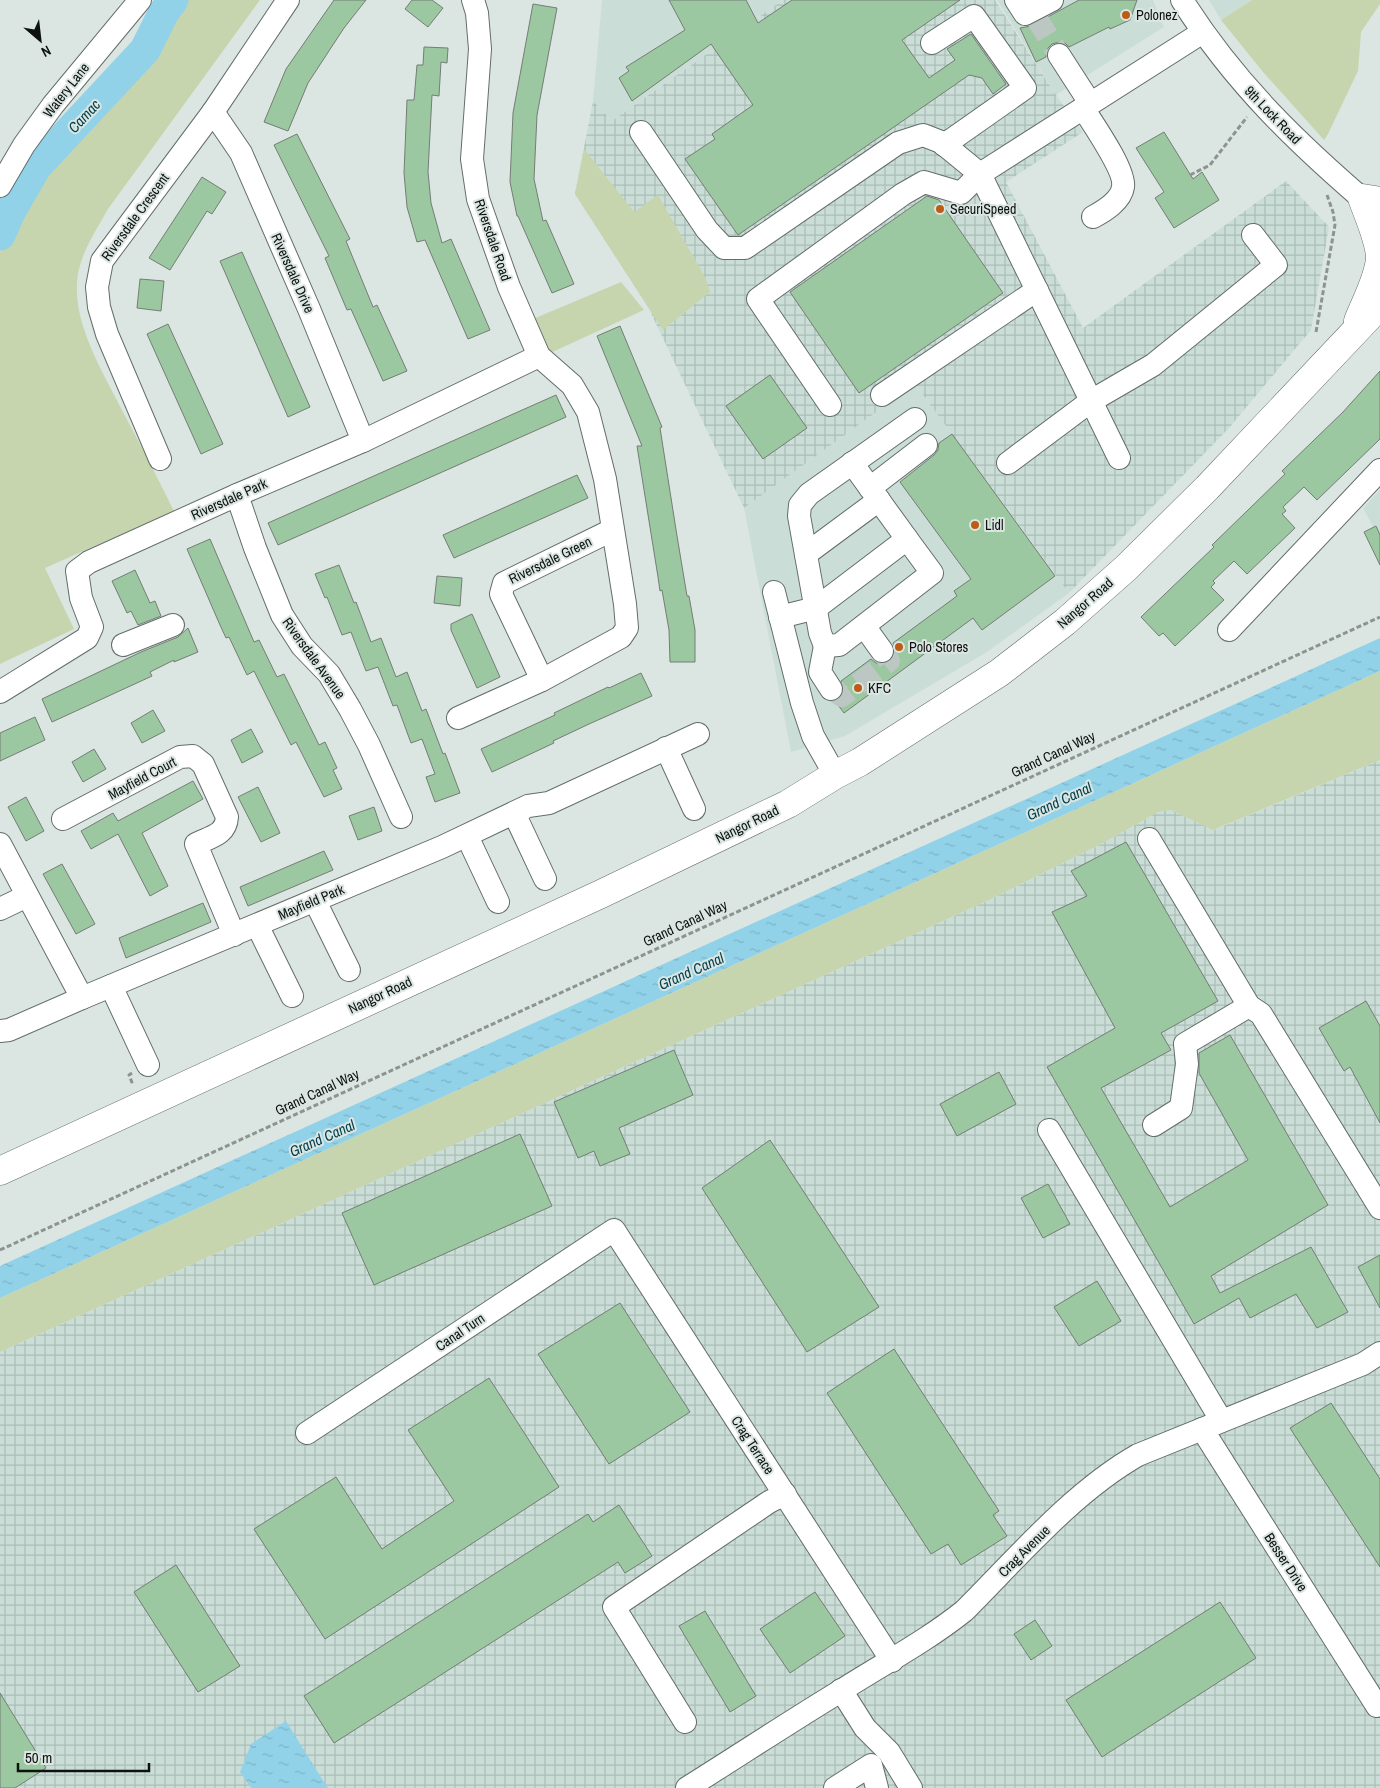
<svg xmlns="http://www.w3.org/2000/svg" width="1380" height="1788" font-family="'Archivo Narrow',sans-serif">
	<defs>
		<pattern id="industrial-grid" width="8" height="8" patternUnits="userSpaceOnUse" patternTransform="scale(1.25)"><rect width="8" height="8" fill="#caded7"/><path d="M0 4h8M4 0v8" fill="none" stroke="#acbdb7"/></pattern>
		<pattern id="water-ripples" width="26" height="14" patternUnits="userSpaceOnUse" patternTransform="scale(1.25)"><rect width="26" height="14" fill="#91d2e9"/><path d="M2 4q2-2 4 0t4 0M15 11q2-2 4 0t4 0" fill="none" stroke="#7cb3c7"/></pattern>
	</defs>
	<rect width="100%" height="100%" fill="#dbe6e2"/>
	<g fill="#caded7">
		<path d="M 602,0 L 783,0 L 612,121 L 593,101 Z"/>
		<path d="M 997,0 L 1153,0 L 1164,27 L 1056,95 Z"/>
		<path d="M 1209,0 L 1252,0 L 1221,20 Z"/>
		<path d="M 915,384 L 1069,593 L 987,652 L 845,736 L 791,752 L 744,508 Z"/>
		<path d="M 1380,490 L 1380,540 L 1363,508 Z"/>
	</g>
	<g fill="url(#industrial-grid)">
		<path d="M 783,0 L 995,0 L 1056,95 L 1083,132 L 1006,182 L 1083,328 L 1286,181 L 1329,227 L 1311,330 L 1229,428 L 1069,593 L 915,384 L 744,508 L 648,307 L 575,194 L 593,101 L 612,121 Z"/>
		<path d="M 1380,760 L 1380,1788 L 0,1788 L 0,1352 L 989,900 L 1101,844 L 1158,812 L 1171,810 L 1214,830 Z"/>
	</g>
	<g fill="#c7d5ae">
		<path d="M 181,0 L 260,0 L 108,209 C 97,229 82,251 78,274 C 70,322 105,375 125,416 C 142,447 158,479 174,511 L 45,568 L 74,629 L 0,664 L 0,252 L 16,217 L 39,172 L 75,132 L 114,94 L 148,52 L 170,13 Z"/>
		<path d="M 1252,0 L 1380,0 L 1380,4 L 1361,32 L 1358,71 L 1328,134 L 1324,140 L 1263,72 L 1221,20 Z"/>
		<path d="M 584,149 L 634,212 L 658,195 L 706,279 L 710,292 L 663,330 L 575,194 Z"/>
		<path d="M 621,282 L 644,310 L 548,354 L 533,319 Z"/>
		<path d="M 1380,671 L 1380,760 L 1213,830 L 1171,810 L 1158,812 L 1101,844 L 989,900 L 0,1352 L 0,1298 Z"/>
	</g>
	<g fill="url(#water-ripples)">
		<path d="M 1380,638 L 1380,671 L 0,1298 L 0,1266 Z"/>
		<path d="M 286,1721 L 322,1779 L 328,1788 L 251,1788 L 240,1772 L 251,1744 Z"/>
	</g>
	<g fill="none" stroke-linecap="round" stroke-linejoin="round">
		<path stroke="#91d2e9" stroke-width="31" d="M 0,235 L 10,212 L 36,167 L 145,50 L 164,12 L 173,0"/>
	</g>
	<g fill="#9bc8a0" stroke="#757d76">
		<path d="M 334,0 L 366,0 L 344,28 L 308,83 L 288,131 L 264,122 L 286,69 Z"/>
		<path d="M 412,0 L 432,0 L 443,8 L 428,27 L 405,9 Z"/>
		<path d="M 669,0 L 746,0 L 758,23 L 792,0 L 960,0 L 902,40 L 929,78 L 955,60 L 947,49 L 971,34 L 1006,84 L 993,94 L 982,78 L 969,75 L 738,235 L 685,159 L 715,139 L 712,134 L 753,105 L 711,44 L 632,101 L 619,78 L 629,71 L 626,67 L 685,30 Z"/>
		<path d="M 1079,0 L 1137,0 L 1130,20 L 1110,29 L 1109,27 L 1069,47 L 1065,43 L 1059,42 L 1052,44 L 1047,49 L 1046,57 L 1036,62 L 1020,28 L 1031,26 Z"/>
		<path d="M 533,4 L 557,8 L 537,115 L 534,179 L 543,221 L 546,220 L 574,284 L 552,293 L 518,216 L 517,216 L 510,182 L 513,113 Z"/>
		<path d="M 424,47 L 448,48 L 447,63 L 441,62 L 439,96 L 432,95 L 428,172 L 431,203 L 442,243 L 451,239 L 490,330 L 468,339 L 425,240 L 417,242 L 407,207 L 404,173 L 407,100 L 414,100 L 417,65 L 423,65 Z"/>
		<path d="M 1164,132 L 1193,179 L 1202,172 L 1219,200 L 1174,228 L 1155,198 L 1164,192 L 1136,148 Z"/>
		<path d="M 297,134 L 350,239 L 346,241 L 373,307 L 377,305 L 407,371 L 383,381 L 351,309 L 347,310 L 325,258 L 329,256 L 274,145 Z"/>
		<path d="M 202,177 L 226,192 L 212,214 L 207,211 L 170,270 L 149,258 Z"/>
		<path d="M 927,196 L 939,200 L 1003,293 L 859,393 L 790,292 Z"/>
		<path d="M 242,252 L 310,407 L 288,417 L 220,261 Z"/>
		<path d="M 140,279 L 164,281 L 161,311 L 137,308 Z"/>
		<path d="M 168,324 L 223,444 L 201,454 L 147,334 Z"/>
		<path d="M 620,326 L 662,427 L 660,428 L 677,536 L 687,596 L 689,596 L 695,630 L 695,662 L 670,662 L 669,630 L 662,590 L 660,591 L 658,577 L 637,446 L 642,446 L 597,336 Z"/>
		<path d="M 1380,371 L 1380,439 L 1317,500 L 1304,487 L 1283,507 L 1286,511 L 1282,514 L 1295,528 L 1247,574 L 1234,561 L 1213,581 L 1215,583 L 1211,587 L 1224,600 L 1175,646 L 1163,633 L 1159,636 L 1141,617 L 1214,547 L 1212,545 L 1285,474 L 1282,471 L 1343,412 Z"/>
		<path d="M 770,375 L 807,428 L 763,459 L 726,406 Z"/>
		<path d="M 556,395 L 566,417 L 278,545 L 268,523 Z"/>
		<path d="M 952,434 L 1055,576 L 982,630 L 973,618 L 844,713 L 835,701 L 843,695 L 844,688 L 841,681 L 871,659 L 876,663 L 883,664 L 890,661 L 894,656 L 895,650 L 893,643 L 957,596 L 954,591 L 971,579 L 900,482 L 934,455 L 938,450 L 939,443 Z"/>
		<path d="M 577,475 L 588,498 L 454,558 L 443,535 Z"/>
		<path d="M 1376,526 L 1380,535 L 1380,565 L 1364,532 Z"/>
		<path d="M 210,539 L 254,642 L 259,640 L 277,677 L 284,674 L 319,745 L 325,742 L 337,768 L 333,770 L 342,789 L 324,797 L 296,742 L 291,745 L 254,671 L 247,675 L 229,637 L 226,638 L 220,625 L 187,549 Z"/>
		<path d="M 339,565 L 354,603 L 356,602 L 371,642 L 381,638 L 396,677 L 407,672 L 422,711 L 426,709 L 443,754 L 445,753 L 460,793 L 435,802 L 426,777 L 435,774 L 422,739 L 411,743 L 397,705 L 393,706 L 378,667 L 366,671 L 351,632 L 342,635 L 327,597 L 325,598 L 315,574 Z"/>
		<path d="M 135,570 L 150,603 L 155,601 L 161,616 L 138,625 L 131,611 L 127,613 L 112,581 Z"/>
		<path d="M 437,576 L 462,578 L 460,606 L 434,603 Z"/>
		<path d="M 472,614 L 500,677 L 477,688 L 451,630 L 451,624 Z"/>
		<path d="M 188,628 L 198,652 L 174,662 L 174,660 L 150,672 L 152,676 L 52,722 L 42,699 L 141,652 L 178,637 Z"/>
		<path d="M 641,673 L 652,696 L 589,724 L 553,741 L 554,743 L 492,772 L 481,749 L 555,715 L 554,713 L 608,687 L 609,688 Z"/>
		<path d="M 153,710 L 165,731 L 142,743 L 131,723 Z"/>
		<path d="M 35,717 L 45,740 L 0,761 L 0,733 Z"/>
		<path d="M 251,729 L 263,752 L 242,763 L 231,740 Z"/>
		<path d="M 94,749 L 106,769 L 83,782 L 72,762 Z"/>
		<path d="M 193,781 L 203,799 L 142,833 L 168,886 L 150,896 L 118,834 L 91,849 L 81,831 L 113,813 L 118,821 Z"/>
		<path d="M 258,787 L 280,833 L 261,842 L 238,797 Z"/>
		<path d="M 26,797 L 44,831 L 26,841 L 8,807 Z"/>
		<path d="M 374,807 L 382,831 L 358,840 L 349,816 Z"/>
		<path d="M 1126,842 L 1218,1001 L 1161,1033 L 1171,1050 L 1101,1088 L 1170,1207 L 1248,1160 L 1199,1073 L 1199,1053 L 1230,1035 L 1328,1205 L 1211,1276 L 1220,1293 L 1311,1247 L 1348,1312 L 1317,1328 L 1296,1294 L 1250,1318 L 1239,1298 L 1194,1324 L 1047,1067 L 1115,1028 L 1052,912 L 1087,896 L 1071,871 Z"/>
		<path d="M 324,851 L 333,870 L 248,906 L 240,887 Z"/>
		<path d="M 62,864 L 95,924 L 76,934 L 43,874 Z"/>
		<path d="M 203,903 L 211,922 L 126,958 L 119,938 Z"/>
		<path d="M 1366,1001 L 1380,1026 L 1380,1123 L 1350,1067 L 1344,1071 L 1319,1028 Z"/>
		<path d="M 674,1050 L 693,1095 L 619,1128 L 630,1154 L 600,1166 L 594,1151 L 578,1158 L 554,1102 Z"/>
		<path d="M 999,1072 L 1016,1104 L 957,1136 L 940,1104 Z"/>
		<path d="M 520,1134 L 552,1206 L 374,1285 L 342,1213 Z"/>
		<path d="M 770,1140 L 879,1307 L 807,1352 L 702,1188 Z"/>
		<path d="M 1048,1184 L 1070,1224 L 1043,1238 L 1021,1198 Z"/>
		<path d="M 1380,1255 L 1380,1308 L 1358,1267 Z"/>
		<path d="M 1097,1281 L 1121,1321 L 1079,1346 L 1054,1307 Z"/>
		<path d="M 620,1303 L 690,1412 L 609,1464 L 538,1354 Z"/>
		<path d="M 894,1349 L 999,1511 L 993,1515 L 1007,1536 L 961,1565 L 948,1544 L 931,1554 L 827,1393 Z"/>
		<path d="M 489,1378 L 559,1487 L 325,1639 L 254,1529 L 336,1477 L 382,1549 L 454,1501 L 408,1430 Z"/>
		<path d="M 1331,1403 L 1380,1479 L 1380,1567 L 1290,1428 Z"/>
		<path d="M 619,1505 L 652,1556 L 625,1573 L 618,1562 L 334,1743 L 304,1696 L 588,1514 L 593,1522 Z"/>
		<path d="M 176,1565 L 240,1666 L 198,1692 L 134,1592 Z"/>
		<path d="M 815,1592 L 845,1636 L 790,1673 L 760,1629 Z"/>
		<path d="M 1220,1602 L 1256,1658 L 1102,1757 L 1066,1700 Z"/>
		<path d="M 705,1611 L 756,1696 L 730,1712 L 679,1626 Z"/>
		<path d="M 1035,1620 L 1052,1646 L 1031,1660 L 1014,1634 Z"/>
		<path d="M 0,1693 L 46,1768 L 15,1788 L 0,1788 Z"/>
	</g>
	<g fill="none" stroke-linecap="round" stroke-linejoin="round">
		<g stroke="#bcc6c2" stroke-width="22" stroke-dasharray="22 11" stroke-linecap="butt">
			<path d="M 1036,17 L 1059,55"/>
			<path d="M 831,689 L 842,696 L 889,661 L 882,651"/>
		</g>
		<g stroke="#636d6a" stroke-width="24">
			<g id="minor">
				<path d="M 1016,0 L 1025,14 L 1052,0"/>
				<path d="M 1182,0 C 1235,84 1299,145 1374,209"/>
				<path d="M 932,43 L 974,16 L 1025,88 L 944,145"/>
				<path d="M 1059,55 L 1090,103"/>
				<path d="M 1083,108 C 1093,124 1126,171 1123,187 C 1121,201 1104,211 1093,217"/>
				<path d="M 213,112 L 241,153 L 309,309 L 363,441"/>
				<path d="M 641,132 L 707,230 L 724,248 L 745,248 L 898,143 L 923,135 L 941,142 L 980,174 L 1119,458"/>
				<path d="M 0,186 L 24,145 L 53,105 L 140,0"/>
				<path d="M 882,395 L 1037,290"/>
				<path d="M 830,405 L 758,299 L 903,194 L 924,182 L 961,193 L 980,174 L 1203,32"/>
				<path d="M 160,459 L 107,334 L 99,307 L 97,287 L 102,261 L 213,112 L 288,0"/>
				<path d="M 852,463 L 907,539"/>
				<path d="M 1008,463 L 1091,401 L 1153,365 L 1276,265 L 1253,235"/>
				<path d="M 870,488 L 926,445"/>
				<path d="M 237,495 L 255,548 L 282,615 L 302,646 L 329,674 L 350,709 L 369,745 L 401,817"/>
				<path d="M 806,554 L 879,500"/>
				<path d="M 774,592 L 802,703 L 813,736 L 835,775"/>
				<path d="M 780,617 L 816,608 L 907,539 L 932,573 L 839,645 L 825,646 L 820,633 L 799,516 L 800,505 L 809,494 L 915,419"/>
				<path d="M 864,626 L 882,651"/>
				<path d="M 1229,630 L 1380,470"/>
				<path d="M 123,645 L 173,625"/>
				<path d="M 825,646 L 820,672 L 831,689"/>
				<path d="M 542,680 L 501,594 L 504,583 L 612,530"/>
				<path d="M 0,692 L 87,638 L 92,627 L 81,598 L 77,571 L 89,562 L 237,495 L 363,441 L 539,356"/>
				<path d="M 458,718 L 542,680 L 621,637 L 627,628 L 625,604 L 605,479 L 588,412 L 572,385 L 539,356 L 509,287 L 478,199 L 472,159 L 480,49 L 477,13 L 473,0"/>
				<path d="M 666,748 L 694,809"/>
				<path d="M 514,813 L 545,879"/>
				<path d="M 63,819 L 180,757 L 193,756 L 203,764 L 227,817 C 226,835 210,837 196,844 L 234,935"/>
				<path d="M 467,836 L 498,902"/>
				<path d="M 1149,839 L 1249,1006 L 1261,1014 L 1380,1208"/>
				<path d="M 0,844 L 82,998 L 442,847 L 528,806 L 549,803 L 698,734"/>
				<path d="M 315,901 L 349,970"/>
				<path d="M 0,909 L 27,896"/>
				<path d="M 257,925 L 292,996"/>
				<path d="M 111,986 L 148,1065"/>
				<path d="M 0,1031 L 9,1030 L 82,998"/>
				<path d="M 1154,1125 L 1181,1108 L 1187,1064 L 1185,1044 L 1249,1006"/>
				<path d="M 1049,1130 L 1221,1420"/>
				<path d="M 1202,1429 L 1377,1706"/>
				<path d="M 307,1433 L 614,1230 L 892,1661"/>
				<path d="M 841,1690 L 865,1728 L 889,1752 L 911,1788"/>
				<path d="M 685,1722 L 614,1607 L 769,1502 L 785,1494"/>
				<path d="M 687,1788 C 738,1756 788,1723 839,1692 C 881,1665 925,1642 964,1611 C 1018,1557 1073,1492 1138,1455 L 1363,1364 L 1380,1353"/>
				<path d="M 835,1788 L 871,1765 L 877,1788"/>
			</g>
		</g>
		<g stroke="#636d6a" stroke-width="29">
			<g id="major">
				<path d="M 1358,321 C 1365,303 1379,278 1380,258 C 1380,241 1368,215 1362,198 L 1380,201"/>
				<path d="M 0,1171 L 601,894 L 788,804 L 835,775 L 860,762 L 999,673 L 1065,622 L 1126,568 L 1207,488 L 1380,305"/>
			</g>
		</g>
		<g stroke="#8c9491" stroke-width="3" stroke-dasharray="5 2.5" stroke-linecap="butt">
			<path d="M 1190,175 L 1210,165 L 1247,117"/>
			<path d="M 1316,332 L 1335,225 L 1333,212 L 1327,195"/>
			<path d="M 132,1073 L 129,1075 L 133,1085"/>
			<path d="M 0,1250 L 1380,617"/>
		</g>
		<use href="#minor" stroke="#fff" stroke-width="22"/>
		<use href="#major" stroke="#fff" stroke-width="28"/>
	</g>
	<g fill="#bc5c17" stroke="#dbe6e2" stroke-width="2">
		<circle cx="1126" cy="15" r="5"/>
		<circle cx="940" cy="209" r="5"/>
		<circle cx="975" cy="525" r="5"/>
		<circle cx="899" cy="647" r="5"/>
		<circle cx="858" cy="688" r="5"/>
	</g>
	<g text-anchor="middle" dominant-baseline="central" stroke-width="4" stroke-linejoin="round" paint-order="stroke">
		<g font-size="14" fill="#0d110f" stroke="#dbe6e2" text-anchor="start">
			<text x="1136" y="15">Polonez</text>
			<text x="950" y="209">SecuriSpeed</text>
			<text x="985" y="525">Lidl</text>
			<text x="909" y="647">Polo Stores</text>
			<text x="868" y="688">KFC</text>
		</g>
		<g font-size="14" fill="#0d110f" stroke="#dbe6e2">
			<text transform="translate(66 90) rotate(-52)">Watery Lane</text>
			<text transform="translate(1273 115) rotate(46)">9th Lock Road</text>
			<text transform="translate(135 217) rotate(-54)">Riversdale Crescent</text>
			<text transform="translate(493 240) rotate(71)">Riversdale Road</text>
			<text transform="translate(293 273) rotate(66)">Riversdale Drive</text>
			<text transform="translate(229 499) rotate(-24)">Riversdale Park</text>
			<text transform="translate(550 560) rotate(-26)">Riversdale Green</text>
			<text transform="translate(1085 603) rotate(-41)">Nangor Road</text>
			<text transform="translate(314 658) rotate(54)">Riversdale Avenue</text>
			<text transform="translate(1053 754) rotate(-25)">Grand Canal Way</text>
			<text transform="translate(142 778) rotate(-28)">Mayfield Court</text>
			<text transform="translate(747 824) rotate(-26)">Nangor Road</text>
			<text transform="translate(311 902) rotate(-23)">Mayfield Park</text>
			<text transform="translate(685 923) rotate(-25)">Grand Canal Way</text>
			<text transform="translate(380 995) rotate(-25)">Nangor Road</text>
			<text transform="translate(317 1092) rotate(-25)">Grand Canal Way</text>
			<text transform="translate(460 1332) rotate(-34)">Canal Turn</text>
			<text transform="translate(753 1445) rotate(57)">Crag Terrace</text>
			<text transform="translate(1024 1551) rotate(-45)">Crag Avenue</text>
			<text transform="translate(1286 1562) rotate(57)">Besser Drive</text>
		</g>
		<g font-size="15" font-style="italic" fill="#034150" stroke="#dbe6e2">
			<text transform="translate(84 116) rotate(-47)">Camac</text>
			<text transform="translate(1059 801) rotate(-25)">Grand Canal</text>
			<text transform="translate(691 971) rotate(-24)">Grand Canal</text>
			<text transform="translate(322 1138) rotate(-24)">Grand Canal</text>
		</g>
	</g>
	<g transform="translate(40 40) rotate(152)" stroke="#dbe6e2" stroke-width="4" paint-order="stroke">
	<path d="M0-4L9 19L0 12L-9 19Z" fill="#0d110f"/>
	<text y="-8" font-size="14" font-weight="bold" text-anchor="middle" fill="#0d110f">N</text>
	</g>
	<path d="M18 1763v8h131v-8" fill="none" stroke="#0d110f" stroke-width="2.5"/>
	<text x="25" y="1763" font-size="15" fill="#0d110f" stroke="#dbe6e2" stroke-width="4" paint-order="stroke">50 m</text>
</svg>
